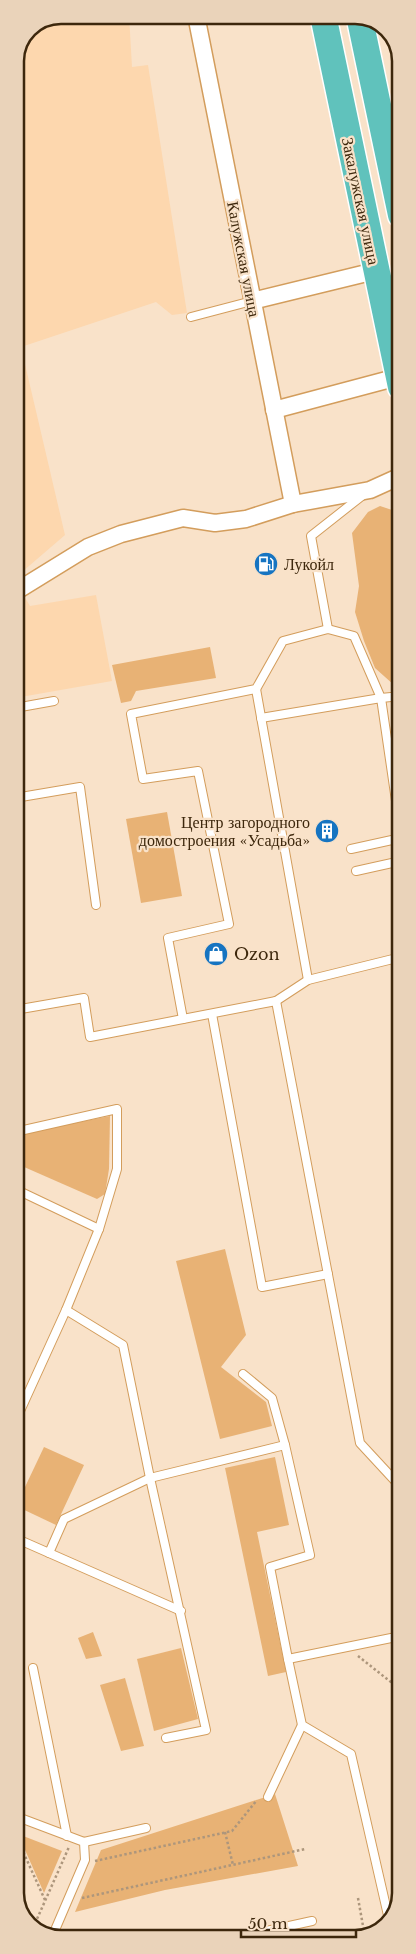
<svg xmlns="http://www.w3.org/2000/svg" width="416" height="1954" font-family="'Libre Baskerville',serif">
	<rect width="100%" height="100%" fill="#f9e2c9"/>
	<g fill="#fdd7ae">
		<path d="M 61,15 L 129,15 L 132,67 L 148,65 L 187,313 L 172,315 L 156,302 L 21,347 L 65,535 L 15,578 L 15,60 L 29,28 Z"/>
		<path d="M 15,581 L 30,606 L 96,595 L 112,681 L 15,698 Z"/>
	</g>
	<g fill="#e8b275">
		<path d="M 380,506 L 392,510 L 401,549 L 401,685 L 394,685 L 375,668 L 364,641 L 355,612 L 359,586 L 352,533 L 368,512 Z"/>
		<path d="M 210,647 L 216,678 L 136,691 L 131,701 L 121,703 L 112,665 Z"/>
		<path d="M 167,812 L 182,896 L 141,903 L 126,819 Z"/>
		<path d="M 110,1116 L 109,1169 L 105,1194 L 97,1199 L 15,1163 L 15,1135 Z"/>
		<path d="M 225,1249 L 246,1335 L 221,1367 L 266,1402 L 272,1426 L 220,1439 L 176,1261 Z"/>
		<path d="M 44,1447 L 84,1465 L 56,1525 L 16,1506 Z"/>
		<path d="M 275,1457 L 289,1525 L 257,1532 L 286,1672 L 268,1676 L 225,1468 Z"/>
		<path d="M 93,1632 L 102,1656 L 86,1659 L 78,1638 Z"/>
		<path d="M 181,1648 L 198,1719 L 154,1731 L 137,1659 Z"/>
		<path d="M 125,1678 L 144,1746 L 121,1751 L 100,1685 Z"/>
		<path d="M 275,1794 L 298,1866 L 165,1890 L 75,1912 L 101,1850 Z"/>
		<path d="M 18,1834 L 62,1851 L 44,1893 Z"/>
		<path d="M 373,1927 L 374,1932 L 362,1939 L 318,1939 Z"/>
	</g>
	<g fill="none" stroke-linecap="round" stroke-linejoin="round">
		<g stroke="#d39d5c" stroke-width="10">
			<g id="service">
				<path d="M 231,17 L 241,15"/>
				<path d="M 191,317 L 252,301"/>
				<path d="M 328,629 L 311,536 L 363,495"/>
				<path d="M 256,689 L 308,980"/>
				<path d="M 401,696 L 381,698 L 354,636 L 328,629 L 283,641 L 256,689 L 131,714 L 143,779 L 198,771 L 229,924 L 168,938 L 183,1019 L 276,1001 L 308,980 L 401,957"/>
				<path d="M 15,708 L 54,701"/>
				<path d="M 261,718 L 381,698 L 401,835"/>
				<path d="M 15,798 L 80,787 L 96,905"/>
				<path d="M 351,849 L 401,838"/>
				<path d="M 356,871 L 401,861"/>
				<path d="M 276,1001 L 360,1443 L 397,1483 L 401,1505"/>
				<path d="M 15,1010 L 84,998 L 90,1037 L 183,1019"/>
				<path d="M 212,1014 L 262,1287 L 328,1274"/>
				<path d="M 15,1132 L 117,1109 L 117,1169 L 99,1229 L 66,1310 L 15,1422"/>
				<path d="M 15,1189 L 99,1229"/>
				<path d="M 66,1310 L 123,1345 L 150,1478 L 206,1730 L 166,1738"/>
				<path d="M 243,1374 L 272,1398 L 285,1445"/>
				<path d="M 15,1538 L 181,1611"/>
				<path d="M 49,1553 L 64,1519 L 150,1478 L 285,1445 L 310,1555 L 270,1567 L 288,1659 L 401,1636"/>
				<path d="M 288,1659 L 302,1725 L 351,1754 L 390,1924"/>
				<path d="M 33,1668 L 67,1836"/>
				<path d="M 268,1797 L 302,1725"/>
				<path d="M 15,1816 L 84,1842 L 85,1860 L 52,1937"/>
				<path d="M 84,1842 L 146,1828"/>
				<path d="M 229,1939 L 312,1921"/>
			</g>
		</g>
		<g stroke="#d39d5c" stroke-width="19">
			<g id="minor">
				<path d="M 196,15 L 293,504"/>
				<path d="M 252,301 L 375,271"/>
				<path d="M 274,410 L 398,377"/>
				<path d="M 15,592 L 88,547 L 121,534 L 183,518 L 215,523 L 246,519 L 293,504 L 370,490 L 401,476"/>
			</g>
		</g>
		<g stroke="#fff" stroke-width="29">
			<g id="trunk">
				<path d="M 323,15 L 401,387"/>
				<path d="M 359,15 L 401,215"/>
			</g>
		</g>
		<g stroke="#ad967c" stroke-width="2.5" stroke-dasharray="2.5 2.5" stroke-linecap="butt">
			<path d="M 358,1656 L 401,1690"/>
			<path d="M 225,1832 L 233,1865"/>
			<path d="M 15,1834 L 45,1900"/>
			<path d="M 95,1861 L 232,1831 L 257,1800"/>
			<path d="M 82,1898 L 305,1849"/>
			<path d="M 358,1898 L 365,1937"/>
			<path d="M 33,1928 L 69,1847"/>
			<path d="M 357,1939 L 364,1937"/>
		</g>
		<use href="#service" stroke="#fff" stroke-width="8"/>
		<use href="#minor" stroke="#fff" stroke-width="16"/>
		<use href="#trunk" stroke="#60c2bc" stroke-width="26"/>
	</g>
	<defs>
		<g id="fuel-disc" transform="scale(1.25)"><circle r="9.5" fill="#1674c1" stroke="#f9e2c9"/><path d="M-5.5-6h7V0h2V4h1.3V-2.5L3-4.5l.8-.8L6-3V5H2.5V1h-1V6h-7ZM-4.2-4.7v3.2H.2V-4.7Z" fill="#fff"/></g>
		<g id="building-disc" transform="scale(1.25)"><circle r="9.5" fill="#1674c1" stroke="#f9e2c9"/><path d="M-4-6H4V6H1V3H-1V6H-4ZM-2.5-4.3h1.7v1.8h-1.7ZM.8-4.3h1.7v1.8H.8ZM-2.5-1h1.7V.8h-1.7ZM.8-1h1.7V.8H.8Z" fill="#fff"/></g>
		<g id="shop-disc" transform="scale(1.25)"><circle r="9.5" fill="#1674c1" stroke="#f9e2c9"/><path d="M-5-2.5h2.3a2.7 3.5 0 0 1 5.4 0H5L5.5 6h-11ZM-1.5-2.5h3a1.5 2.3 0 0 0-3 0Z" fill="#fff"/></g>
	</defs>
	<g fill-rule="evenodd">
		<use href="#fuel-disc" x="266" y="564"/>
		<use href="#building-disc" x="327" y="831"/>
		<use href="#shop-disc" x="216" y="954"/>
	</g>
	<g text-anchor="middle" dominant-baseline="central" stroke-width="4.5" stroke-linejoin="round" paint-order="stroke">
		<g font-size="16" fill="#3d270c" stroke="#f9e2c9">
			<text transform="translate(361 201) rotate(78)">Закалужская улица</text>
			<text transform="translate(244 259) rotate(79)">Калужская улица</text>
		</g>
		<g font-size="16" fill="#3d270c" stroke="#f9e2c9" text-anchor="start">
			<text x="284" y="564">Лукойл</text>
			<text x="310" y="822" text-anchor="end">Центр загородного<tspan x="310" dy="18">домостроения «Усадьба»</tspan></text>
			<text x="234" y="954">Ozon</text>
		</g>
	</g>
	<path d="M0 0H416V1954H0ZM61 24H355A37 37 0 0 1 392 61V1893A37 37 0 0 1 355 1930H61A37 37 0 0 1 24 1893V61A37 37 0 0 1 61 24Z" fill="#ead3ba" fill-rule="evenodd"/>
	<path fill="none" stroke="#3d270c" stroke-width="2.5" d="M61 24H355A37 37 0 0 1 392 61V1893A37 37 0 0 1 355 1930H61A37 37 0 0 1 24 1893V61A37 37 0 0 1 61 24Z"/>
	<path d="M241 1929v8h115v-8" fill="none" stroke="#3d270c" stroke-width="2.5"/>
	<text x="248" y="1929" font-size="15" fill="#3d270c" stroke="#f9e2c9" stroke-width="4" paint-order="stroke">50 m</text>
</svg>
